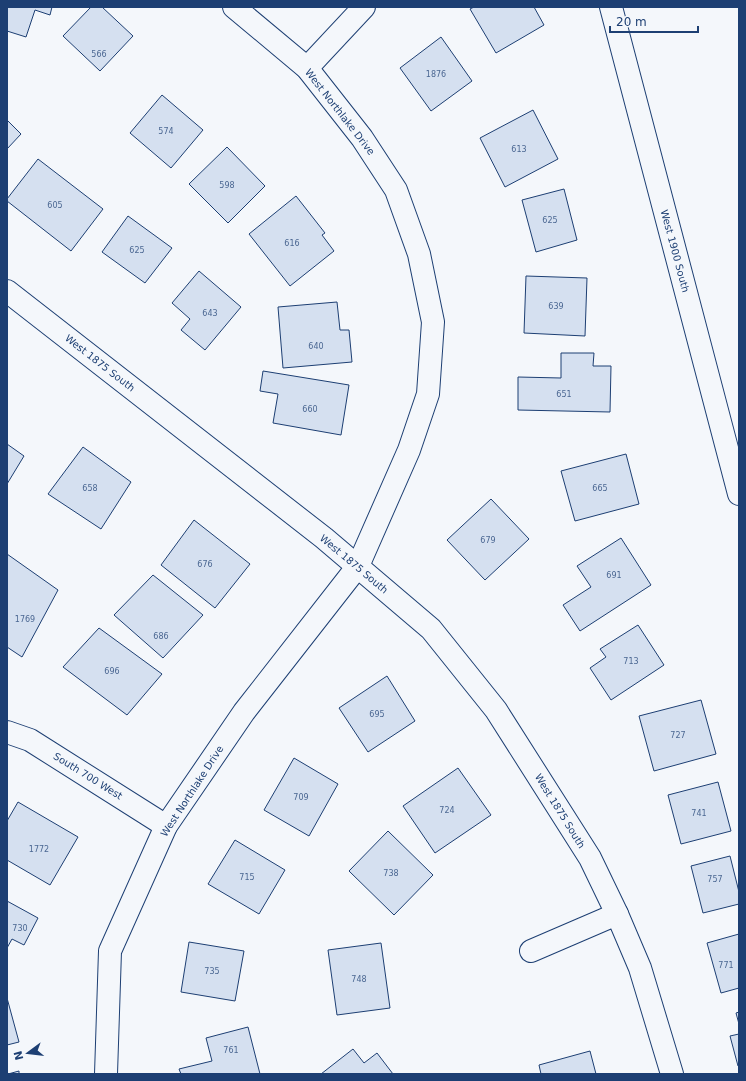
<svg xmlns="http://www.w3.org/2000/svg" width="746" height="1081" font-family="'DejaVu Sans',sans-serif">
	<rect width="100%" height="100%" fill="#f4f7fb"/>
	<g fill="#d5e0f0" stroke="#1d3f73">
		<path d="M 7,7 L 52,7 L 50,15 L 35,10 L 26,37 L 7,31 Z"/>
		<path d="M 91,7 L 102,7 L 133,36 L 100,71 L 63,36 Z"/>
		<path d="M 474,7 L 534,7 L 544,25 L 496,53 L 470,9 Z"/>
		<path d="M 441,37 L 472,81 L 431,111 L 400,68 Z"/>
		<path d="M 162,95 L 203,130 L 171,168 L 130,133 Z"/>
		<path d="M 533,110 L 558,159 L 505,187 L 480,138 Z"/>
		<path d="M 7,120 L 21,134 L 7,149 Z"/>
		<path d="M 227,147 L 265,186 L 228,223 L 189,184 Z"/>
		<path d="M 38,159 L 103,209 L 71,251 L 7,201 L 7,199 Z"/>
		<path d="M 564,189 L 577,240 L 536,252 L 522,200 Z"/>
		<path d="M 296,196 L 325,233 L 322,235 L 334,251 L 290,286 L 249,234 Z"/>
		<path d="M 128,216 L 172,248 L 145,283 L 102,252 Z"/>
		<path d="M 199,271 L 241,307 L 205,350 L 181,330 L 190,319 L 172,303 Z"/>
		<path d="M 526,276 L 587,278 L 585,336 L 524,333 Z"/>
		<path d="M 337,302 L 340,330 L 349,330 L 352,362 L 283,368 L 278,307 Z"/>
		<path d="M 561,353 L 594,353 L 593,366 L 611,366 L 610,412 L 518,410 L 518,377 L 561,378 Z"/>
		<path d="M 263,371 L 349,385 L 341,435 L 273,423 L 278,394 L 260,391 Z"/>
		<path d="M 7,444 L 24,456 L 7,484 Z"/>
		<path d="M 83,447 L 131,482 L 101,529 L 48,494 Z"/>
		<path d="M 626,454 L 639,504 L 575,521 L 561,471 Z"/>
		<path d="M 491,499 L 529,539 L 485,580 L 447,540 Z"/>
		<path d="M 194,520 L 250,564 L 215,608 L 161,565 Z"/>
		<path d="M 621,538 L 651,585 L 580,631 L 563,605 L 591,587 L 577,566 Z"/>
		<path d="M 7,554 L 58,590 L 22,657 L 7,647 Z"/>
		<path d="M 153,575 L 203,615 L 163,658 L 114,615 Z"/>
		<path d="M 638,625 L 664,665 L 611,700 L 590,668 L 606,657 L 600,649 Z"/>
		<path d="M 99,628 L 162,674 L 127,715 L 63,667 Z"/>
		<path d="M 387,676 L 415,721 L 368,752 L 339,708 Z"/>
		<path d="M 701,700 L 716,754 L 654,771 L 639,716 Z"/>
		<path d="M 294,758 L 338,784 L 309,836 L 264,810 Z"/>
		<path d="M 458,768 L 491,815 L 435,853 L 403,806 Z"/>
		<path d="M 718,782 L 731,831 L 681,844 L 668,795 Z"/>
		<path d="M 18,802 L 78,837 L 50,885 L 7,860 L 7,821 Z"/>
		<path d="M 388,831 L 433,875 L 394,915 L 349,871 Z"/>
		<path d="M 235,840 L 285,870 L 259,914 L 208,884 Z"/>
		<path d="M 730,856 L 739,892 L 739,904 L 703,913 L 691,866 Z"/>
		<path d="M 7,901 L 38,918 L 24,945 L 12,939 L 7,948 Z"/>
		<path d="M 739,934 L 739,988 L 721,993 L 707,943 Z"/>
		<path d="M 189,942 L 244,951 L 235,1001 L 181,992 Z"/>
		<path d="M 381,943 L 390,1008 L 337,1015 L 328,950 Z"/>
		<path d="M 7,998 L 19,1042 L 7,1045 Z"/>
		<path d="M 739,1012 L 739,1024 L 736,1013 Z"/>
		<path d="M 248,1027 L 260,1074 L 181,1074 L 179,1069 L 212,1061 L 206,1038 Z"/>
		<path d="M 739,1034 L 739,1065 L 738,1066 L 730,1036 Z"/>
		<path d="M 353,1049 L 364,1063 L 377,1053 L 393,1074 L 321,1074 Z"/>
		<path d="M 590,1051 L 596,1074 L 541,1074 L 539,1065 Z"/>
		<path d="M 19,1071 L 19,1074 L 8,1074 Z"/>
	</g>
	<g fill="none" stroke-linecap="round" stroke-linejoin="round">
		<g stroke="#1d3f73" stroke-width="24">
			<g id="minor">
				<path d="M 611,7 L 739,494"/>
				<path d="M 307,68 L 364,7"/>
				<path d="M 7,291 L 324,538 L 431,629 L 496,710 L 590,858 L 617,914"/>
				<path d="M 7,732 L 30,740 L 166,826"/>
				<path d="M 531,951 L 617,914 L 640,968 L 672,1074"/>
				<path d="M 106,1074 L 110,951 L 166,826 L 244,712 L 358,566 L 409,450 L 428,394 L 433,322 L 419,254 L 396,190 L 362,138 L 307,68 L 234,7"/>
			</g>
		</g>
		<use href="#minor" stroke="#f4f7fb" stroke-width="22"/>
	</g>
	<g text-anchor="middle" dominant-baseline="central" stroke-width="3" stroke-linejoin="round" paint-order="stroke">
		<g font-size="8" fill="#4b6792">
			<text x="99" y="54">566</text>
			<text x="436" y="74">1876</text>
			<text x="166" y="131">574</text>
			<text x="519" y="149">613</text>
			<text x="227" y="185">598</text>
			<text x="55" y="205">605</text>
			<text x="550" y="220">625</text>
			<text x="292" y="243">616</text>
			<text x="137" y="250">625</text>
			<text x="556" y="306">639</text>
			<text x="210" y="313">643</text>
			<text x="316" y="346">640</text>
			<text x="564" y="394">651</text>
			<text x="310" y="409">660</text>
			<text x="90" y="488">658</text>
			<text x="600" y="488">665</text>
			<text x="488" y="540">679</text>
			<text x="205" y="564">676</text>
			<text x="614" y="575">691</text>
			<text x="25" y="619">1769</text>
			<text x="161" y="636">686</text>
			<text x="631" y="661">713</text>
			<text x="112" y="671">696</text>
			<text x="377" y="714">695</text>
			<text x="678" y="735">727</text>
			<text x="301" y="797">709</text>
			<text x="447" y="810">724</text>
			<text x="699" y="813">741</text>
			<text x="39" y="849">1772</text>
			<text x="391" y="873">738</text>
			<text x="247" y="877">715</text>
			<text x="715" y="879">757</text>
			<text x="20" y="928">730</text>
			<text x="726" y="965">771</text>
			<text x="212" y="971">735</text>
			<text x="359" y="979">748</text>
			<text x="231" y="1050">761</text>
		</g>
		<g font-size="10" fill="#1d3f73" stroke="#f4f7fb">
			<text transform="translate(340 112) rotate(52)">West Northlake Drive</text>
			<text transform="translate(675 251) rotate(75)">West 1900 South</text>
			<text transform="translate(100 363) rotate(38)">West 1875 South</text>
			<text transform="translate(354 564) rotate(40)">West 1875 South</text>
			<text transform="translate(88 776) rotate(32)">South 700 West</text>
			<text transform="translate(192 791) rotate(-57)">West Northlake Drive</text>
			<text transform="translate(560 811) rotate(58)">West 1875 South</text>
		</g>
	</g>
	<rect width="746" height="1081" fill="none" stroke="#1d3f73" stroke-width="16"/>
	<g transform="translate(28 1053) rotate(255)" stroke="#f4f7fb" stroke-width="3" paint-order="stroke">
	<path d="M0-3L7 15L0 10L-7 15Z" fill="#1d3f73"/>
	<text y="-6" font-size="11" font-weight="bold" text-anchor="middle" fill="#1d3f73">N</text>
	</g>
	<path d="M610 26v6h88v-6" fill="none" stroke="#1d3f73" stroke-width="2"/>
	<text x="616" y="26" font-size="12" fill="#1d3f73" stroke="#f4f7fb" stroke-width="3" paint-order="stroke">20 m</text>
</svg>
